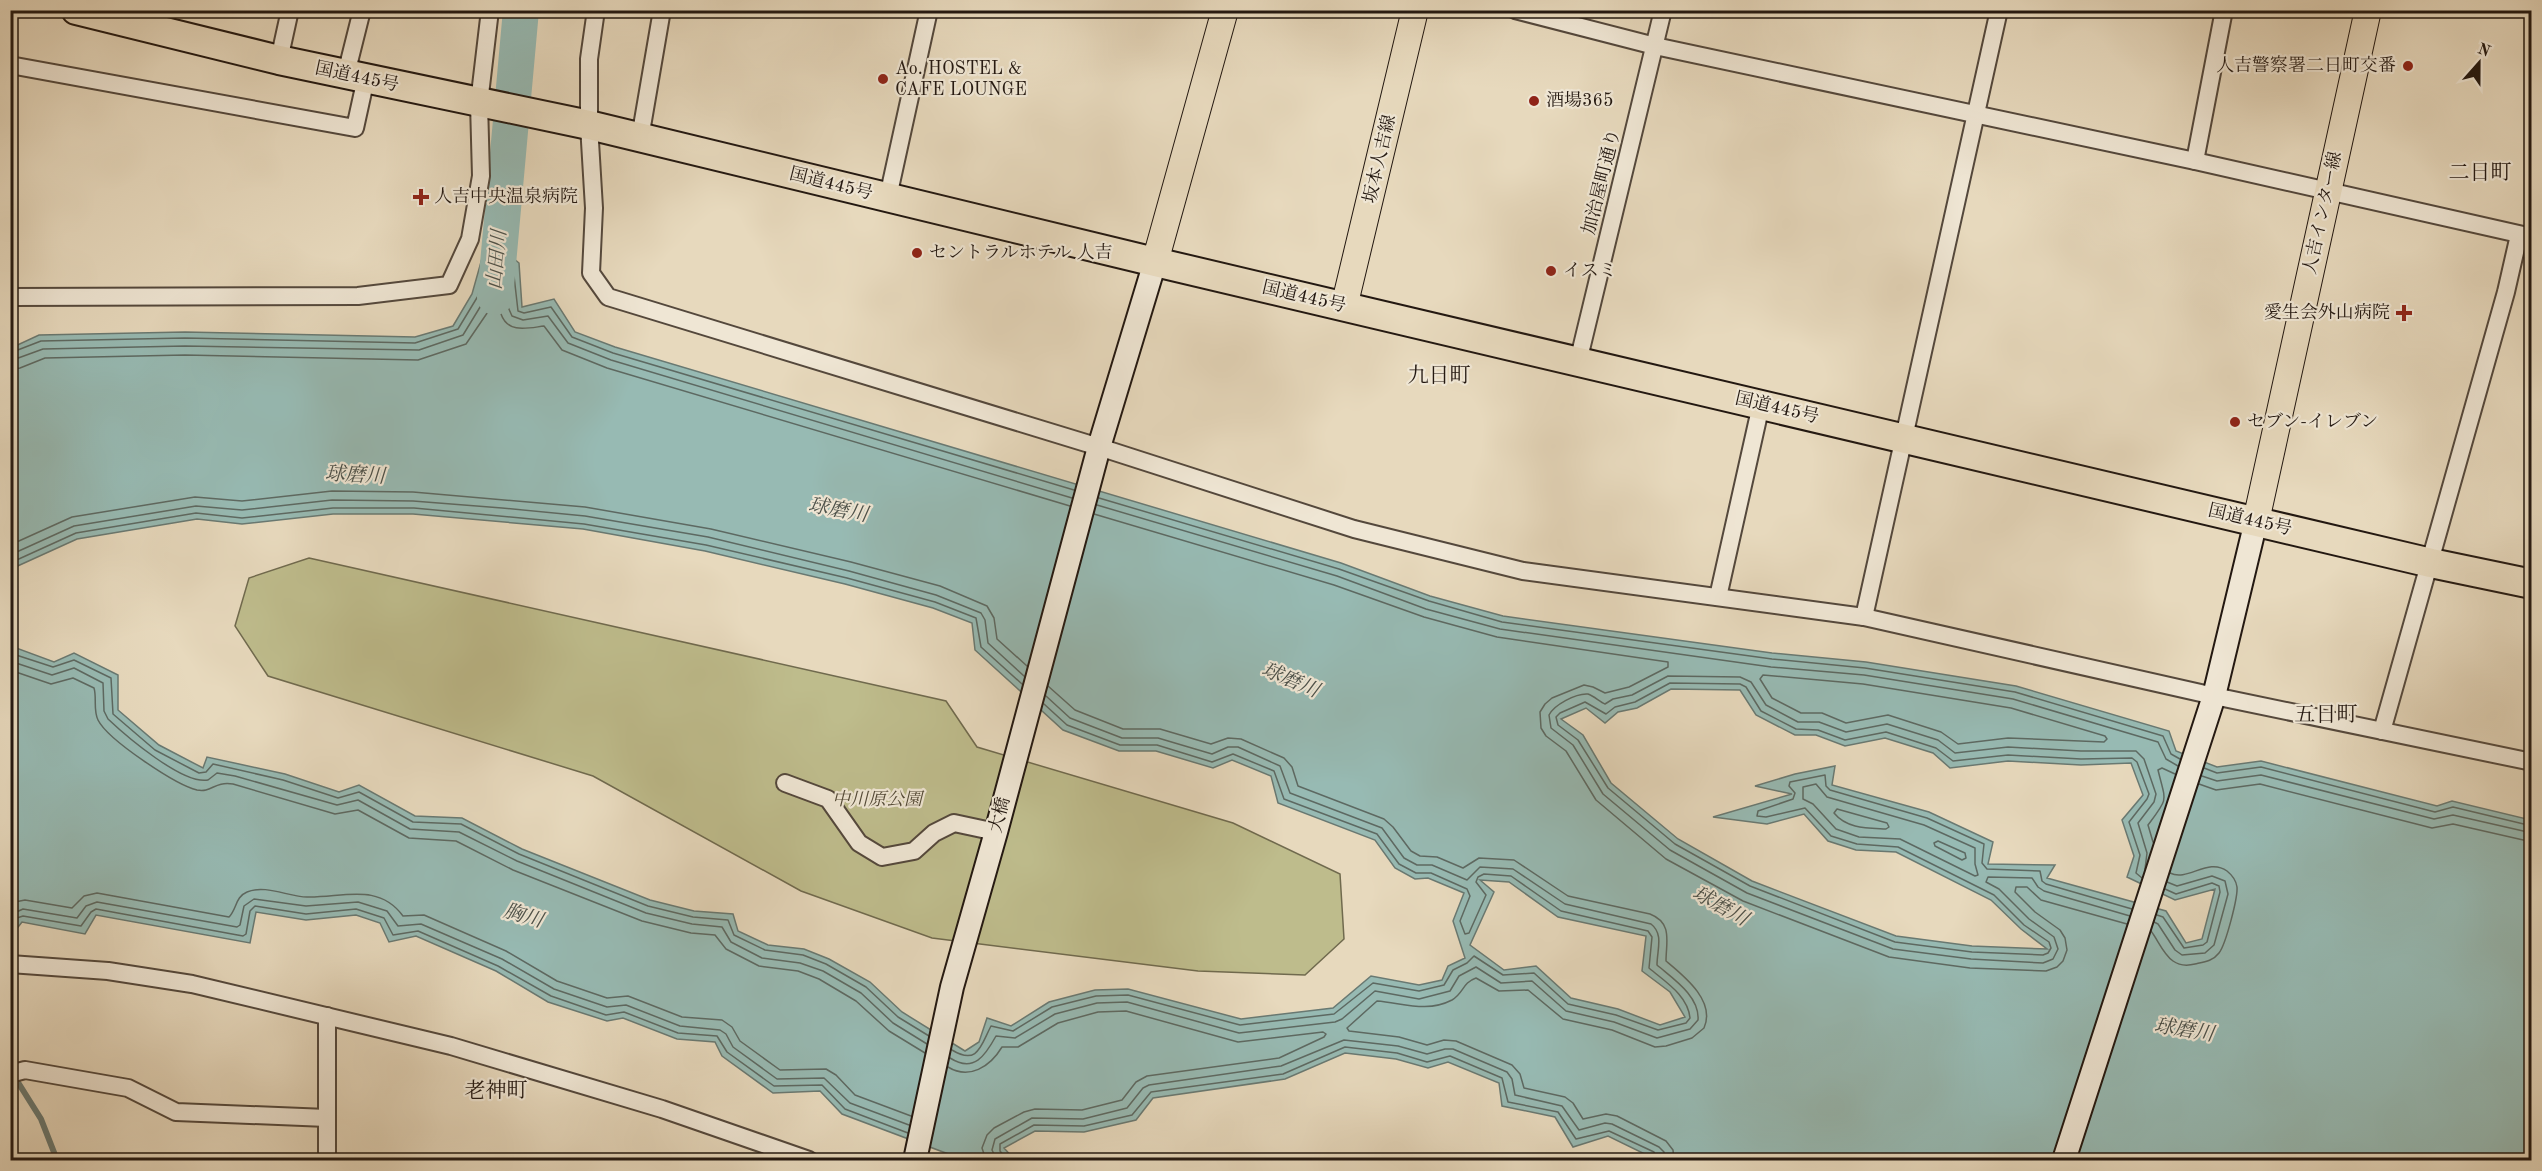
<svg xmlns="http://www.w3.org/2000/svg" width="2542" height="1171" font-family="'Old Standard TT','Noto Serif JP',serif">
	<rect width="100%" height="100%" fill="#e7d9bd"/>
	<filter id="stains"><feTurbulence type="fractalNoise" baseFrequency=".00333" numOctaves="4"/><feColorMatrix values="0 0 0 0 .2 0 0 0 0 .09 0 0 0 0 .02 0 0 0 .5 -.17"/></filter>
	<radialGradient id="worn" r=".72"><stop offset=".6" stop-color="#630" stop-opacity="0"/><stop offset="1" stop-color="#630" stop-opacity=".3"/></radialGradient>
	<path fill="#bebc8c" stroke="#706a4e" stroke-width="1.5" d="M 309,558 L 946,701 L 977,747 L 1233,823 L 1340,874 L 1344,939 L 1305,975 L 1198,971 L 932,938 L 801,891 L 593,776 L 268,676 L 235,626 L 249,578 Z"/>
	<path fill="#97bab3" stroke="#697972" stroke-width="1.5" fill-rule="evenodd" d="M 488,237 L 519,263 L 522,307 L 554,299 L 575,332 L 615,347 L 1341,563 L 1430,596 L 1503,616 L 1772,653 L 1866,662 L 2016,686 L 2169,731 L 2176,751 L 2217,767 L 2261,761 L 2437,806 L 2452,801 L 2531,820 L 2531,1160 L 1657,1160 L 1608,1136 L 1573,1147 L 1555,1117 L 1502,1106 L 1499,1083 L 1448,1062 L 1428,1068 L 1396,1059 L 1345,1053 L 1285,1079 L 1153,1098 L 1136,1120 L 1084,1132 L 1035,1131 L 1004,1148 L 1015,1160 L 955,1160 L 951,1155 L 842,1114 L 820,1091 L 773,1093 L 722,1056 L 715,1042 L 677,1039 L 623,1018 L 607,1021 L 548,1002 L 496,971 L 416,936 L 389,942 L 380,923 L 356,915 L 306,920 L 256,912 L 250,943 L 96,915 L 85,934 L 22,922 L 11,936 L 11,646 L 54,662 L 74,653 L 118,675 L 118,710 L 159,745 L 203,768 L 207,757 L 285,774 L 339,792 L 359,785 L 415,816 L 462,818 L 522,849 L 650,900 L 694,911 L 733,914 L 738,931 L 768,945 L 804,949 L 829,959 L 870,982 L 902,1012 L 965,1051 L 979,1042 L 987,1018 L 1011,1026 L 1049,1002 L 1095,990 L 1128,989 L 1241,1019 L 1333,1008 L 1371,976 L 1419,985 L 1442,980 L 1448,966 L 1465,958 L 1453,921 L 1464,893 L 1428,878 L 1415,879 L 1395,868 L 1375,840 L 1278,803 L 1271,776 L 1232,760 L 1213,768 L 1156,751 L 1119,751 L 1063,730 L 975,650 L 972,623 L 933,608 L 845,584 L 705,551 L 583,529 L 413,514 L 333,514 L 242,524 L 197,519 L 77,539 L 11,569 L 11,348 L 39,335 L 185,332 L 415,337 L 453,326 L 472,294 ZM 1671,689 L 1740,690 L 1756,715 L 1795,735 L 1816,735 L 1845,746 L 1885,738 L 1933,753 L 1950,768 L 2008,761 L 2081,765 L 2131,763 L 2143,795 L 2122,820 L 2134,856 L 2127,877 L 2175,900 L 2215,889 L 2202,939 L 2186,943 L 2166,911 L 2047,878 L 2055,865 L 1988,864 L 1993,842 L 1929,812 L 1832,785 L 1835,766 L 1795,774 L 1755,786 L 1792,794 L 1713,817 L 1767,824 L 1804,814 L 1828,841 L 1856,850 L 1896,852 L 1991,900 L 2021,929 L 2047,949 L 1972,946 L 1896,936 L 1752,881 L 1678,839 L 1611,783 L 1583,735 L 1561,719 L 1586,708 L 1605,723 L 1618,712 L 1637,708 ZM 1480,880 L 1509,882 L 1558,917 L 1646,936 L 1642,971 L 1670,992 L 1685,1017 L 1660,1025 L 1618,1009 L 1571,998 L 1536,966 L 1504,970 L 1470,945 L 1494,892 Z"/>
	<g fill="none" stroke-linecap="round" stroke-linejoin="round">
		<g stroke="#5d6962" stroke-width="1.5">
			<path d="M 10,353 L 41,341 L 185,338 L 415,343 L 458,329 L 478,296 L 490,252 L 493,250 L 513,267 L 518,311 L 524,313 L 551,307 L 572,337 L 613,353 L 1074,490"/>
			<path d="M 10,361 L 43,349 L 185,346 L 419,350 L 463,335 L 485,299 L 494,265 L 497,263 L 506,271 L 508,307 L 512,316 L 523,320 L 548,316 L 568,343 L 611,360 L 1072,498"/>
			<path d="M 10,370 L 20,368 L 45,358 L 185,355 L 418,360 L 466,344 L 496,300 C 499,304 499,308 501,314 C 508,334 528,328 544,326 L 562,350 L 607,368 L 1070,506"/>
			<path d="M 1099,498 L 1339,569 L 1429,601 L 1502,622 L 1772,659 L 1865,668 L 2015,692 L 2163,736 L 2171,754 L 2180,759"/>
			<path d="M 1097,505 L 1337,576 L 1426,609 L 1500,629 L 1771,667 L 1864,675 L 2013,699 L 2158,742 L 2166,759 L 2178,766"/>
			<path d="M 1094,514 L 1334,585 L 1424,617 L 1497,637 L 1668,662 L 1668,667 L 1629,687 L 1605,693 L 1593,687 L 1584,685 L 1552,698 L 1545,704 L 1540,712 L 1541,728 L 1546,736 L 1566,751 L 1596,800 L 1666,859 L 1743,901 L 1889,957 L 1970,968 L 2046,971 L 2057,967 L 2063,961 L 2067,950 L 2065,938 L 2060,930 L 2035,912 L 2015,892 L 2016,887 L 2027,887 L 2041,900 L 2127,924"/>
			<path d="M 10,545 L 72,517 L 195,497 L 242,501 L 332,491 L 413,492 L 585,507 L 711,529 L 851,562 L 940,586 L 987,606 L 994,618 L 997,639 L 1027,666"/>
			<path d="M 10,555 L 74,526 L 196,506 L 242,510 L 332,500 L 413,501 L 502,508 L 585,516 L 708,537 L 849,571 L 936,595 L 981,613 L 985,620 L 988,643 L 1024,676"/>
			<path d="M 10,563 L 76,533 L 196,513 L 242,518 L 333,508 L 414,508 L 584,524 L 706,545 L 847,578 L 935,602 L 976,618 L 981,647 L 1022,684"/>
			<path d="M 10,653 L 53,667 L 74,660 L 111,678 L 113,714 L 155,750 L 199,773 L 206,772 L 213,764 L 283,780 L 338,798 L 359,792 L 413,822 L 461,824 L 519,854 L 648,906 L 693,917 L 728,920 L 734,935 L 765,950 L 803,955 L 826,964 L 866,987 L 898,1017 L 929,1036"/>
			<path d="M 10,661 L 52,675 L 74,668 L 103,683 L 104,711 L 108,719 C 126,736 183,785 208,780 L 217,773 L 235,776 L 337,805 L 358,800 L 410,829 L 459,832 L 517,861 L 646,913 L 692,924 L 722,927 L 731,942 L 762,958 L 800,963 L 823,971 L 861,993 L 893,1023 L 927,1044"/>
			<path d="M 10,670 L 51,684 L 73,678 L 94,688 C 97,698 93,710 98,720 C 108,740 176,785 197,790 C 212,793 214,781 233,784 L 335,814 L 358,810 L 409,838 L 456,841 L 513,870 L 642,921 L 691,933 L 715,935 L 726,949 L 759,966 L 798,971 L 819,979 L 856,1001 L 889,1031 L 925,1053"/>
			<path d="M 1763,675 L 1863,684 L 2011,708 L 2105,736 L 2107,739 L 2104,742 L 2008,738 L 1958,744 L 1941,732 L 1888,715 L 1846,723 L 1822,713 L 1801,713 L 1772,698 L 1760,679 Z"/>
			<path d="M 1048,686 L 1075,710 L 1123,729 L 1160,729 L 1211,744 L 1228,738 L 1241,739 L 1284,758 L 1292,767 L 1298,786 L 1384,819 L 1393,827 L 1411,851 L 1420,856 L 1437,857 L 1463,868 L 1479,858 L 1514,860 L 1568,896 L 1650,914 C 1673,923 1666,942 1666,961 C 1684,976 1716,1001 1704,1028 L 1692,1038 L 1666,1046 L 1655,1047 L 1612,1030 L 1563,1019 L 1528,990 L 1499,991 L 1476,978 C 1462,983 1464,993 1452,1000 C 1427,1013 1403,1003 1377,1001 L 1347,1028 L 1349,1031 L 1399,1037 L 1427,1045 L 1444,1040 L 1456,1041 L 1512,1065 L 1520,1074 L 1524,1088 L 1565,1097 L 1573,1103 L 1583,1119 L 1606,1114 L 1617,1116 L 1666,1141 L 1673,1150 L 1674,1160"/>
			<path d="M 2204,768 L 2217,773 L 2261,767 L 2435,812 L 2453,807 L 2532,826"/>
			<path d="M 2202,776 L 2217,781 L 2261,775 L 2434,819 L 2453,815 L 2532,833"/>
			<path d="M 1816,784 L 1827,797 L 1924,825 L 1975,848 L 1975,864 L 1978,875 L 1975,876 L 1900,839 L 1859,837 L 1836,829 L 1813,804 L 1803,799 L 1803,787 Z"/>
			<path d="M 2199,784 L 2216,790 L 2260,784 L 2432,828 L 2453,824 L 2532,842"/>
			<path d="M 1837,809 L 1887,823 L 1889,827 L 1886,829 C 1868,828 1847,829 1834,813 Z"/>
			<path d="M 1938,841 L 1965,853 L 1966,858 L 1962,860 L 1935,846 L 1934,843 Z"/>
			<path d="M 2153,842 L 2148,825 C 2169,797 2166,803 2158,770 L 2162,768 L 2175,774"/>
			<path d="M 10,903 L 25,900 L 72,908 L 84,896 L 97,893 L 229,917 C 237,909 235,897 247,892 C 265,884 289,897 307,897 C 342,898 378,882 403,916 L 424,915 L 506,951 L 557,981 L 607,998 L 628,996 L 682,1017 L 722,1020 L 732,1027 L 740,1041 L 780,1070 L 826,1069 L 836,1075 L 855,1095 L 911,1116"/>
			<path d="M 2132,909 L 2046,884 L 2042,881 L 2040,871 L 1987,869 L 1982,863 L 1984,844 L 1927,818 L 1830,790 L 1826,786 L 1825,775 L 1790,782 L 1789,786 L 1795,793 L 1793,799 L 1758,811 L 1757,816 L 1766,817 L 1805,808 L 1831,836 L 1857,844 L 1898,847 L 1994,895 L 2024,925 L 2049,942 L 2051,948 L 2048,953 L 2043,955 L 1972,952 L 1895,942 L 1750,886 L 1675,844 L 1608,788 L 1578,740 L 1558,725 L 1556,717 L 1560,713 L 1585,702 L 1606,714 L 1615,707 L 1635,702 L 1670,683 L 1740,684 L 1746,687 L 1761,711 L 1796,729 L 1818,730 L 1845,740 L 1886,732 L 1936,748 L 1953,761 L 2008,755 L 2081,759 L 2132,758 L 2137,762 L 2149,794 L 2147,799 L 2129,822 L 2140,855 L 2136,873 L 2142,878"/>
			<path d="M 10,915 L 23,909 L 77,918 L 86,906 L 97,902 L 237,927 L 240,925 L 244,906 L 254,899 L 306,906 L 358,902 L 387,911 L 398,926 L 421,924 L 502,959 L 554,989 L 607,1007 L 626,1005 L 680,1026 L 720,1030 L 726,1034 L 733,1047 L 777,1079 L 824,1078 L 850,1103 L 909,1125"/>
			<path d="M 2157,915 L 2163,917 L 2184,948 L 2203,945 L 2207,942 L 2220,892 L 2219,886 L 2212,883 L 2176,894 L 2165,889"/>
			<path d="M 2130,916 L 2044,891 L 2038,887 L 2032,878 L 1988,877 L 1986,882 L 1999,889 L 2029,919 L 2054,937 L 2058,949 L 2053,959 L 2043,963 L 1971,959 L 1893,949 L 1747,893 L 1670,850 L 1603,794 L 1573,745 L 1551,728 L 1549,715 C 1554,705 1576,693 1588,694 C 1594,696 1600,702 1605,704 L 1613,699 L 1632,695 L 1668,676 L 1740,677 L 1751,682 L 1766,705 L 1798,722 L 1819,722 L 1846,732 L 1887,724 L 1938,740 L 1955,753 L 2008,747 L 2081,751 L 2136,751 L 2144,759 L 2156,794 L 2154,802 L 2138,823 L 2147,853 L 2145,869"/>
			<path d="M 2154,922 L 2158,924 L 2175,950 L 2182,955 L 2205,953 L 2214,945 L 2228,894 L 2225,881 L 2212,876 L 2177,886 L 2167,882"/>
			<path d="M 10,927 L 17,918 L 23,916 L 81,926 L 91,912 L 96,909 L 243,936 L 246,934 L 250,911 L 255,906 L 306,914 L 356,909 L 384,918 L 393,935 L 418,931 L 498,966 L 551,996 L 606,1015 L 624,1012 L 678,1033 L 717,1036 L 727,1052 L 774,1086 L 822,1085 L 845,1109 L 908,1133"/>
			<path d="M 2151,931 C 2158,940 2163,954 2173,961 C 2180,966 2187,966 2195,964 C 2204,962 2213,961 2219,953 C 2226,944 2238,897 2237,887 C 2236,880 2232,875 2227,871 C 2208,857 2188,882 2170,873"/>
			<path d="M 952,1050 C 978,1066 981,1045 991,1026 L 1013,1031 L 1052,1007 L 1096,996 L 1128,995 L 1240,1025 L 1334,1014 L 1373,983 L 1419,991 L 1444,985 L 1453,970 L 1467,963 L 1474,956 L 1503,975 L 1534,973 L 1568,1004 L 1616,1015 L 1658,1030 L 1686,1023 L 1690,1018 C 1688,995 1664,981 1649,968 L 1652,937 L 1648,931 L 1561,911 L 1511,876 L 1484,874 L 1478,877 L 1476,882 L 1486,895 L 1469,933 L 1465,934 L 1460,921 L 1470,896 L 1467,889 L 1431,873 L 1416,873 L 1399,864 L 1377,834 L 1284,799 L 1274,771 L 1233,754 L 1212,762 L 1157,745 L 1120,745 L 1067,725 L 1044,704"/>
			<path d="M 950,1058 C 974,1073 985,1056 996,1036 L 1015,1038 L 1055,1014 L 1097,1003 L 1127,1002 L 1239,1033 L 1335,1022 L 1342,1019 L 1375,991 L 1419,999 L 1450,991 L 1459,976 L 1476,967 L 1501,983 L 1532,981 L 1566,1011 L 1614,1022 L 1657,1038 L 1690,1029 L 1698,1020 C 1700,996 1672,978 1657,965 C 1657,950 1664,934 1651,924 L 1565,904 L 1513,869 L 1480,867 L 1467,880 L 1432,865 L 1417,865 L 1404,858 L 1382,828 L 1290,793 L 1280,766 L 1238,747 L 1228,747 L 1212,754 L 1158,738 L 1122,738 L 1070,718 L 1046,696"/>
			<path d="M 948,1067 C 969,1080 990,1067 1002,1047 L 1018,1047 L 1058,1023 L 1098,1012 L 1126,1011 L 1238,1042 L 1323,1032 L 1326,1034 L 1324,1037 L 1279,1058 L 1147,1076 L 1136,1082 L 1122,1100 L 1082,1110 L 1035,1109 L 1024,1112 L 994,1128 L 987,1135 L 982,1148 L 986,1160"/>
			<path d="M 997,1160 L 992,1150 L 995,1139 L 1032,1118 L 1083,1119 L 1127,1108 L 1143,1088 L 1149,1085 L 1281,1066 L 1344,1040 L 1398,1046 L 1427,1054 L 1445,1049 L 1453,1049 L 1507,1072 L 1512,1079 L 1515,1095 L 1562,1106 L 1579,1130 L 1605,1123 L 1612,1124 L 1659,1147 L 1664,1152 L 1665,1160"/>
			<path d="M 1007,1160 L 1000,1151 L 1000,1144 L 1034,1125 L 1084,1126 L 1132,1115 L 1151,1092 L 1283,1074 L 1345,1047 L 1397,1053 L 1427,1062 L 1450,1056 L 1502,1078 L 1508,1102 L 1558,1112 L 1576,1139 L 1609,1131 L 1654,1152 L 1658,1160"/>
		</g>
		<path stroke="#697972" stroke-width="6" d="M 14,1076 L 41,1119 L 57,1160"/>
		<path stroke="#97bab3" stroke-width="36" d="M 495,297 L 521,10"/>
		<g stroke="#54483c" stroke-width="20">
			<g id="street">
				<path d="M 596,10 L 589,59 L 589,125 L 594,208 L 591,273 L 608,297 L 1099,447 L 1354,529 L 1523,571 L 1864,617 L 2214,696 L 2532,762"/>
				<path d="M 1515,10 L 1655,46 L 2195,161 L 2532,237"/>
				<path d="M 279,60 L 290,10"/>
				<path d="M 10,65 L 355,128 L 366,78"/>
				<path d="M 346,74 L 362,10"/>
				<path d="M 640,138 L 662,10"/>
				<path d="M 2195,161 L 2224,10"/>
				<path d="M 888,197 L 929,10"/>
				<path d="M 10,297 L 358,296 L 449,285 L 470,239 L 481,176 L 479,103 L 490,10"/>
				<path d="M 1578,362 L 1663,10"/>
				<path d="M 1718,597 L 1761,405"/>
				<path d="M 1864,617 L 1999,10"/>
				<path d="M 2382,731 L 2506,292 L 2519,235"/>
				<path d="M 785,783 L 828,799 L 859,843 L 882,857 L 914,851 L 934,833 L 954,823 L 996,832"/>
				<path d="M 10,964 L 108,971 L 192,984 L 451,1046 L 662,1109 L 809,1160"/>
				<path d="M 10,1074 L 25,1070 L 128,1088 L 176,1112 L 327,1118"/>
				<path d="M 327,1160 L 327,1016"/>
			</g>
		</g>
		<g stroke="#231811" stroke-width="26">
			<g id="secondary">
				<path d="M 915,1160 L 952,987 L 996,832 L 1099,447 L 1155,262"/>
				<path d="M 2064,1160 L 2214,696 L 2256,521"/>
			</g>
		</g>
		<g stroke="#231811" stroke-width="28">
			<g id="primary">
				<path d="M 1155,262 L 1225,10"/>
				<path d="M 1344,307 L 1415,10"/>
				<path d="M 2256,521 L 2368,10"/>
			</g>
		</g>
		<g stroke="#231811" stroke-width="32">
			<path id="highway" d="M 76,10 L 279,60 L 589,125 L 1155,262 L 2431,563 L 2532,584"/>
		</g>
		<use href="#street" stroke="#efe6d4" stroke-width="16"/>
		<use href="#secondary" stroke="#efe6d4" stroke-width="22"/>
		<use href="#primary" stroke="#e7d9bd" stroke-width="26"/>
		<use href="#highway" stroke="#e7d9bd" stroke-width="28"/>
	</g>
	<g fill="#8f2418" stroke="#efe6d4" stroke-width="2">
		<circle cx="2408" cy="66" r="6"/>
		<circle cx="883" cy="79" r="6"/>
		<circle cx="1534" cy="101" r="6"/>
		<path d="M418 188h6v6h6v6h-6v6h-6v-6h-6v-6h6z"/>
		<circle cx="917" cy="253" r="6"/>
		<circle cx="1551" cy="271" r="6"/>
		<path d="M2401 304h6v6h6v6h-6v6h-6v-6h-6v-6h6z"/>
		<circle cx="2235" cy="422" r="6"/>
	</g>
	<g text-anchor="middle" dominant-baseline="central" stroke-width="4.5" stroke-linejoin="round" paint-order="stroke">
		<g font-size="18" fill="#231811" stroke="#efe6d4" text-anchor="start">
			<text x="2396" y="66" text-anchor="end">人吉警察署二日町交番</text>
			<text x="895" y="69">Ao. HOSTEL &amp;<tspan x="895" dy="21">CAFE LOUNGE</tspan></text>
			<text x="1546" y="101">酒場365</text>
			<text x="434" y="197">人吉中央温泉病院</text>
			<text x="929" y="253">セントラルホテル 人吉</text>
			<text x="1563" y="271">イスミ</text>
			<text x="2390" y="313" text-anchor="end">愛生会外山病院</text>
			<text x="2247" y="422">セブン-イレブン</text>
		</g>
		<g font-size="18" fill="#231811" stroke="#efe6d4">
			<text transform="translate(357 77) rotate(12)">国道445号</text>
			<text transform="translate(1380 159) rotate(-77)">坂本人吉線</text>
			<text transform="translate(1602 182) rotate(-76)">加治屋町通り</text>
			<text transform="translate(831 184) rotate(14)">国道445号</text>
			<text transform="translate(2323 213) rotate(-78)">人吉インター線</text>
			<text transform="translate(1304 297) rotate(13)">国道445号</text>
			<text transform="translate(1777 408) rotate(13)">国道445号</text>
			<text transform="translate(2250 520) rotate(13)">国道445号</text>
			<text transform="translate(1000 815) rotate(-75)">大橋</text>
		</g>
		<g font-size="18" font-style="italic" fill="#524936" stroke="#efe6d4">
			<text x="877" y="800">中川原公園</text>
		</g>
		<g font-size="20" font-style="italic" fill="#4c514a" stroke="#efe6d4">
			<text transform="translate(498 260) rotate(-85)">山田川</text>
			<text transform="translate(355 476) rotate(3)">球磨川</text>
			<text transform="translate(838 511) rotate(10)">球磨川</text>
			<text transform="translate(1290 681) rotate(23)">球磨川</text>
			<text transform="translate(1720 907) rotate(29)">球磨川</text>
			<text transform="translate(523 917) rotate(16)">胸川</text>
			<text transform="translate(2184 1031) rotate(9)">球磨川</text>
		</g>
		<g font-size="21" fill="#231811" stroke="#efe6d4">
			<text x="2480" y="173">二日町</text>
			<text x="1439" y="376">九日町</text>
			<text x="2326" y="715">五日町</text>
			<text x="496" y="1091">老神町</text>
		</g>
	</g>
	<rect width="2542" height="1171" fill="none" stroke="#e7d9bd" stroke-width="36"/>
	<rect x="12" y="12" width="2518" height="1147" fill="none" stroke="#231811" stroke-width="3"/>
	<rect x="18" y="18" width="2506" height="1135" fill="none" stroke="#231811" stroke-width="1.5"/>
	<g transform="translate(2479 63) rotate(21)" stroke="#efe6d4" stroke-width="4.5" paint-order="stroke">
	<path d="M0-4.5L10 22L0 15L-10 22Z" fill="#231811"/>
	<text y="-9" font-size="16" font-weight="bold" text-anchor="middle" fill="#231811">N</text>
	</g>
	<rect width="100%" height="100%" filter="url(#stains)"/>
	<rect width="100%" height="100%" fill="url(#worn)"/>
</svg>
